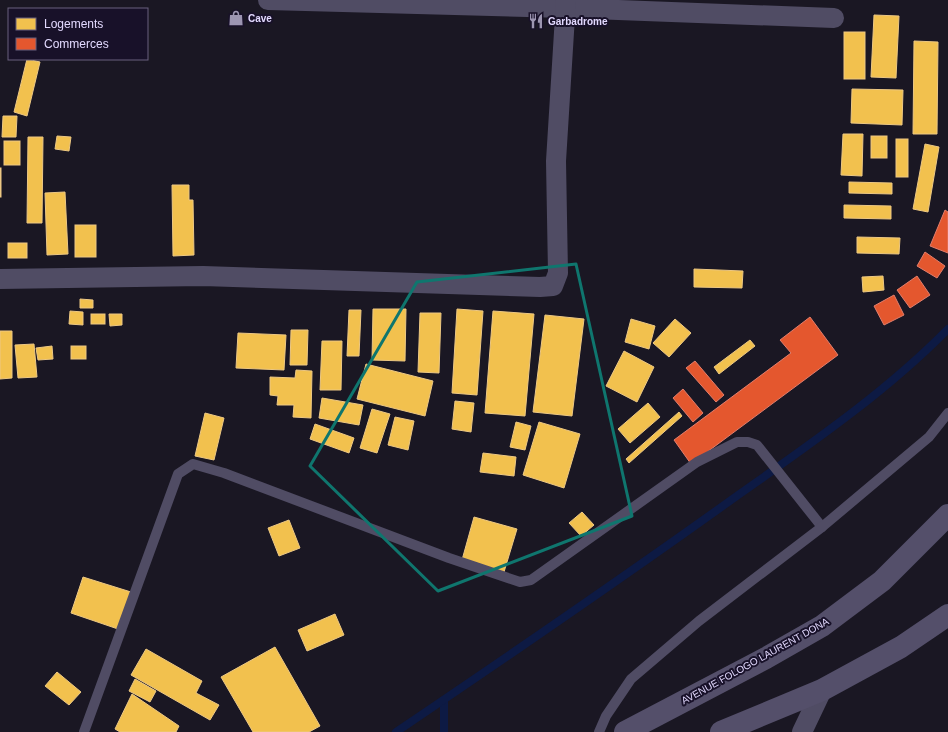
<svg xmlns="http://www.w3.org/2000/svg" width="948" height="732" font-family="Arial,sans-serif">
	<rect width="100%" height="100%" fill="#1a1723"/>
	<g fill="#f2c14e" stroke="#edc883">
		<path d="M 874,15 L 899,16 L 896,78 L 871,77 Z"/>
		<rect x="844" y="32" width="21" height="47"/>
		<path d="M 914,41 L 938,42 L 937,134 L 913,134 Z"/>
		<path d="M 27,59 L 40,62 L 27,116 L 14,112 Z"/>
		<path d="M 852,89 L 903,90 L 902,125 L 851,123 Z"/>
		<path d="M 3,116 L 17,116 L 16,137 L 2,137 Z"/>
		<path d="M 843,134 L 863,134 L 862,176 L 841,175 Z"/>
		<path d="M 57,136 L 71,137 L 69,151 L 55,149 Z"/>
		<rect x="871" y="136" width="16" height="22"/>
		<path d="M 28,137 L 43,137 L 42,223 L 27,223 Z"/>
		<rect x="896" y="139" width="12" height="38"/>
		<rect x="4" y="141" width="16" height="24"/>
		<path d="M 925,144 L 939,147 L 928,212 L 913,209 Z"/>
		<rect x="0" y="168" width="1" height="29"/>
		<path d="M 849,182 L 892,183 L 892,194 L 849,193 Z"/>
		<path d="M 172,185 L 189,185 L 189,200 L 193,200 L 194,255 L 173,256 Z"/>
		<path d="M 65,192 L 68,254 L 47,255 L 45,193 Z"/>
		<path d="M 844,205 L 891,206 L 891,219 L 844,218 Z"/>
		<rect x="75" y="225" width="21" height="32"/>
		<path d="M 857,237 L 900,238 L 899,254 L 857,253 Z"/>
		<rect x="8" y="243" width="19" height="15"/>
		<path d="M 694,269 L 743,271 L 742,288 L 694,287 Z"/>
		<path d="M 883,276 L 884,290 L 863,292 L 862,277 Z"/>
		<path d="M 80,299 L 93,300 L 93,308 L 80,308 Z"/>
		<path d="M 373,309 L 406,309 L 405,361 L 372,360 Z"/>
		<path d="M 457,309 L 483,311 L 477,395 L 452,393 Z"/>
		<path d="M 349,310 L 361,310 L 359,356 L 347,356 Z"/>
		<path d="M 70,311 L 83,312 L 83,325 L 69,324 Z"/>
		<path d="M 493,311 L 534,314 L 525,416 L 485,413 Z"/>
		<path d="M 420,313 L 441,313 L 439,373 L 418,372 Z"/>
		<rect x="91" y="314" width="14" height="10"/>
		<path d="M 109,314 L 122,314 L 122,325 L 110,326 Z"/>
		<path d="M 545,315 L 584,319 L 572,416 L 533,412 Z"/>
		<path d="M 631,319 L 655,326 L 649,349 L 625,342 Z"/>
		<path d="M 675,319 L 691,333 L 669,357 L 653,343 Z"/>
		<path d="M 291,330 L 308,330 L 307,365 L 290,365 Z"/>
		<path d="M 0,331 L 12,331 L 12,378 L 0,379 Z"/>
		<path d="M 238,333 L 286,335 L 284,370 L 236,368 Z"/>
		<path d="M 750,340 L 755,346 L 719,374 L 714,367 Z"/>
		<path d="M 322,341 L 342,341 L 341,390 L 320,390 Z"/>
		<path d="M 34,344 L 37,377 L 18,378 L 15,345 Z"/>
		<path d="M 52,346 L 53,359 L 38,360 L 36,348 Z"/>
		<rect x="71" y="346" width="15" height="13"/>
		<path d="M 624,351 L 654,367 L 637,402 L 606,386 Z"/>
		<path d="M 366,364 L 433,381 L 425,416 L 357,399 Z"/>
		<path d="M 296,370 L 312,371 L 311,418 L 293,417 L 294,405 L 277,405 L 278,396 L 270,395 L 270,377 L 295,378 Z"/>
		<path d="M 322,398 L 363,405 L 359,425 L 319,418 Z"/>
		<path d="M 455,401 L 474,403 L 471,432 L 452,429 Z"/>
		<path d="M 648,403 L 660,417 L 630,443 L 618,429 Z"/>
		<path d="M 372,409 L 390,414 L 377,453 L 360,448 Z"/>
		<path d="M 679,412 L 682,416 L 629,463 L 626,459 Z"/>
		<path d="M 205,413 L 224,418 L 214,460 L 195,456 Z"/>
		<path d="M 395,417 L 414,421 L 408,450 L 388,445 Z"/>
		<path d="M 516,422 L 531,426 L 525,450 L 510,447 Z"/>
		<path d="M 539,422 L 580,434 L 564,488 L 523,475 Z"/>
		<path d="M 315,424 L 354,438 L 349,453 L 310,439 Z"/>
		<path d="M 483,453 L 516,457 L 514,476 L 480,472 Z"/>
		<path d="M 582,512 L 594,525 L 581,536 L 569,523 Z"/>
		<path d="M 474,517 L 517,529 L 504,572 L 462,560 Z"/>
		<path d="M 289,520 L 300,548 L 279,556 L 268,528 Z"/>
		<path d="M 83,577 L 131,592 L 118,629 L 71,613 Z"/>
		<path d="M 335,614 L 344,635 L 307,651 L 298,630 Z"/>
		<path d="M 275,647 L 320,726 L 309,732 L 253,732 L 221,677 Z"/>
		<path d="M 146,649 L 202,681 L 196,693 L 219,705 L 210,720 L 131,675 Z"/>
		<path d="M 57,672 L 81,692 L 69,705 L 45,686 Z"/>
		<path d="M 135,679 L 156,691 L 150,702 L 129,691 Z"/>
		<path d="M 132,694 L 179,726 L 176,732 L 120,732 L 115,729 Z"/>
	</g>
	<g fill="#e4572e" stroke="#e37e6c">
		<path d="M 945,210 L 948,212 L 948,253 L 930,246 Z"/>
		<path d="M 925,252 L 945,266 L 937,278 L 917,266 Z"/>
		<path d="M 917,276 L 930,295 L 910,308 L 897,290 Z"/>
		<path d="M 894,295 L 904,315 L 884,325 L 874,306 Z"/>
		<path d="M 810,317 L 838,355 L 691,464 L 674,440 L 791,353 L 780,340 Z"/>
		<path d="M 695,361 L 724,395 L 716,402 L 686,368 Z"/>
		<path d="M 683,389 L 703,413 L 693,422 L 673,398 Z"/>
	</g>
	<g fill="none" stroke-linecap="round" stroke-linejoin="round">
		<g stroke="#0d1a44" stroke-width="8">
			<path d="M 444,700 L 444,732"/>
			<path d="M 396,732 C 507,657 618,581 727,503 C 803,449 882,396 948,329"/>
		</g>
		<g stroke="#504c64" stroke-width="10">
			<path d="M 84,732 L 178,474 L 193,464 L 224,473 L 449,558 L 520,582 L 531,580 L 697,462 L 737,442 L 748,442 L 757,445 L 822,527"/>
			<path d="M 599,732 L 606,716 L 631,679 L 699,621 L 822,527 L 929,437 L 948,413"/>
		</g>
		<g stroke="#504c64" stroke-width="20">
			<path d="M 268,0 L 565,8 L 834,18"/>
			<path d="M 0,279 L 203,276 L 540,287 L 553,286 L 558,273 L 556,161 L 566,0"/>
			<path d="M 802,732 L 822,690"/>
		</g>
		<g stroke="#544f6a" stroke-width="22">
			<path d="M 625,732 L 766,658 L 822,626 L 882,581 L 948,515"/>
			<path d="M 721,732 L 822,690 L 901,647 L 948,615"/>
		</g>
	</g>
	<path fill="none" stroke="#0f766e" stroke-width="3" stroke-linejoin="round" d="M 576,264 L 632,516 L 438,591 L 310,466 L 417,282 Z"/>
	<defs>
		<g id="shop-bare" transform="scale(1.2)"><path d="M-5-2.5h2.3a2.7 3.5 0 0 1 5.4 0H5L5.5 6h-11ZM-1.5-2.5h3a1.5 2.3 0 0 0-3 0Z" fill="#9c95b1" stroke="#181129" stroke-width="2.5" paint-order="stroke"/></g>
		<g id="restaurant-bare" transform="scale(1.2)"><path d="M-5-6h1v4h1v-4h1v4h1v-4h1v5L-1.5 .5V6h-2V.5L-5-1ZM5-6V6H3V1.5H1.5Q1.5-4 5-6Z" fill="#9c95b1" stroke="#181129" stroke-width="2.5" paint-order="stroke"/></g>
	</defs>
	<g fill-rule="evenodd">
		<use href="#shop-bare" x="236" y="18"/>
		<use href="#restaurant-bare" x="536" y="21"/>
	</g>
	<g text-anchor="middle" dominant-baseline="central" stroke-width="4" stroke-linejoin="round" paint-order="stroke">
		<g font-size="10" font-weight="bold" fill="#e2d9fe" stroke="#181129" text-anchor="start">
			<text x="248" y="18">Cave</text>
			<text x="548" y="21">Garbadrome</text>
		</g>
		<g font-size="10" fill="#e2d9fe" stroke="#181129">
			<text transform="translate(755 661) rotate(-29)">AVENUE FOLOGO LAURENT DONA</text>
		</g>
	</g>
	<rect x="8" y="8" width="140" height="52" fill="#181129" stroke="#69617e"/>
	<rect x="16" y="18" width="20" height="12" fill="#f2c14e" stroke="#69617e"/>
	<text x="44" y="28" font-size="12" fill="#e2d9fe">Logements</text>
	<rect x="16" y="38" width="20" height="12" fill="#e4572e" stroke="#69617e"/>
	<text x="44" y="48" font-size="12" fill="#e2d9fe">Commerces</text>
</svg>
